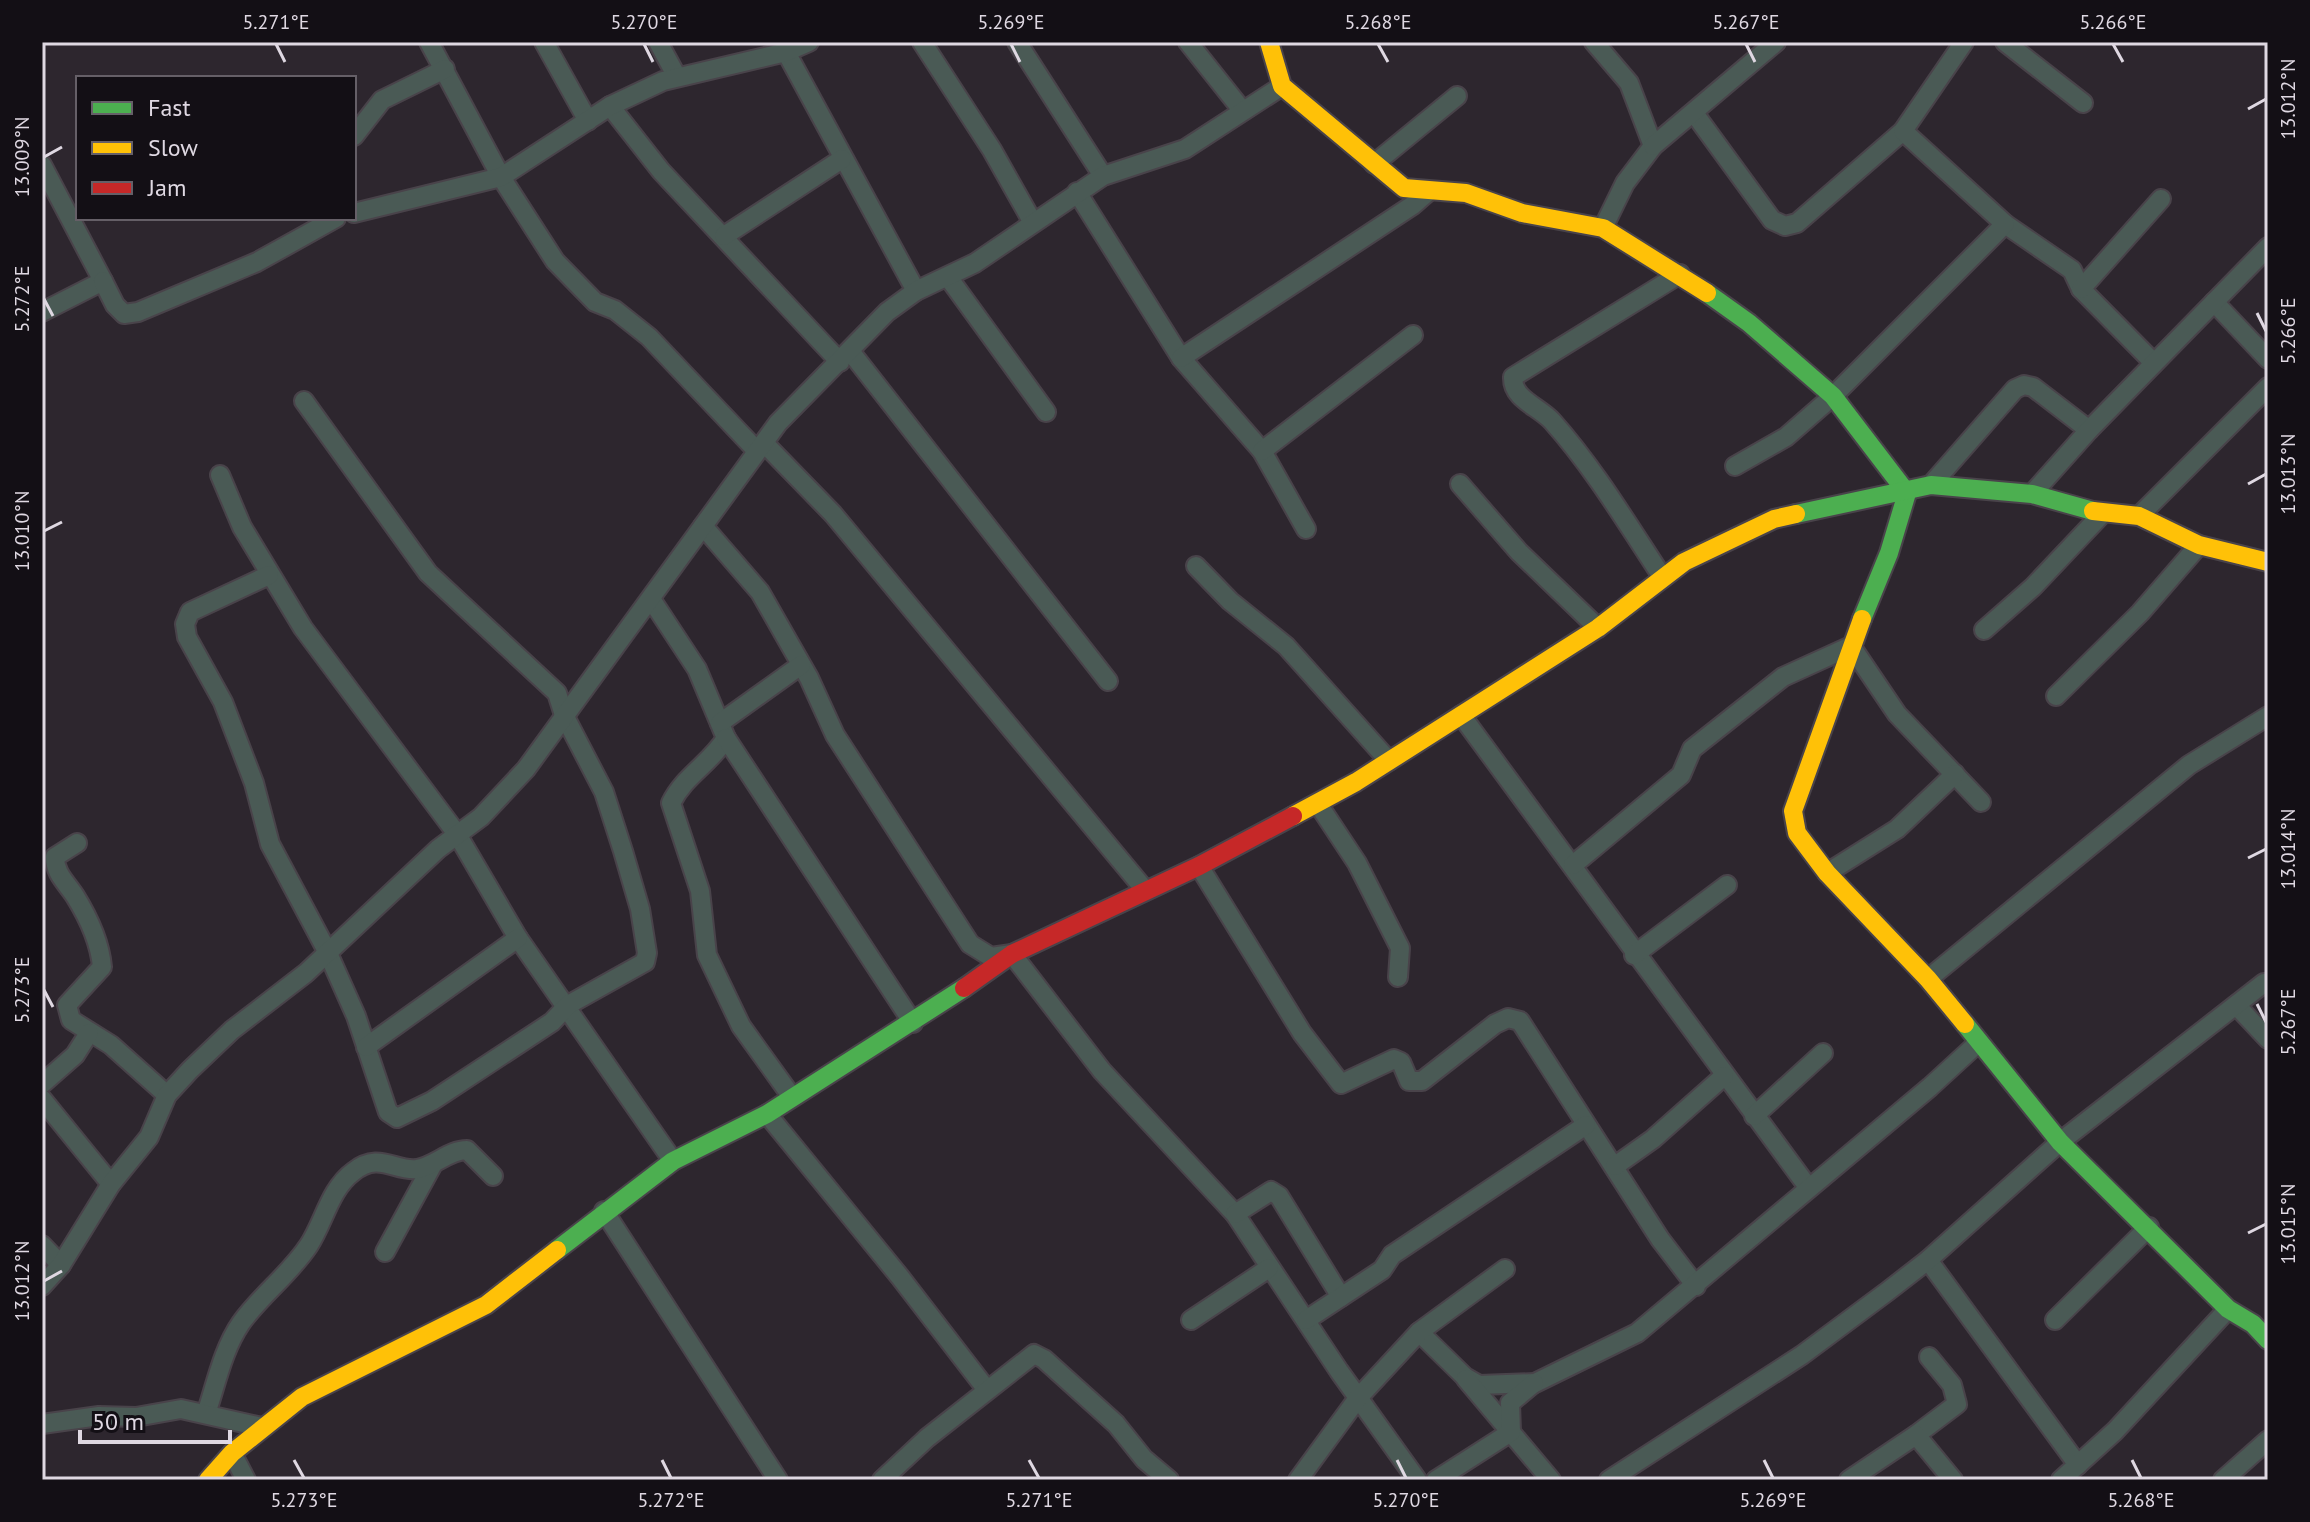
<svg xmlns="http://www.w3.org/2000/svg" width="2310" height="1522" font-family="'PT Sans',sans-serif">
	<rect width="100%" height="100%" fill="#2d262e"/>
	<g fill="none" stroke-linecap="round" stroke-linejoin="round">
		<g stroke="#49434a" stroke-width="22">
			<g id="street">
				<path d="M 429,42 L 501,177 L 555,261 L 595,302 L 615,310 L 649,337 L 757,451"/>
				<path d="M 544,42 L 588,121"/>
				<path d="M 658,42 L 677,77"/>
				<path d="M 922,42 L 992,150 L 1032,221"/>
				<path d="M 1017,42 L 1103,176"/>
				<path d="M 1188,42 L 1242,110"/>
				<path d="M 1594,42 L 1629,83 L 1653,146 L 1625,183 L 1603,228"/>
				<path d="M 2005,42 L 2083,103"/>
				<path d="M 786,52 L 916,291"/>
				<path d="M 610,106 L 661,171 L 840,362"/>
				<path d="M 1694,113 L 1772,220 L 1785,226 L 1797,223 L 1903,131"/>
				<path d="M 354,136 L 382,100 L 445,69"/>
				<path d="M 1653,146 L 1776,42"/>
				<path d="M 1374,164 L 1457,96"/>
				<path d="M 42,165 L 103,281 L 42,312"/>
				<path d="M 1077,192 L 1181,358 L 1262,451 L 1306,529"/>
				<path d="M 354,213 L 501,177 L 610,106 L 663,81 L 786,52 L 809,42"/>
				<path d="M 2005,224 L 2072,270 L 2081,289 L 2154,363"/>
				<path d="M 724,236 L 842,159"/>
				<path d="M 948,277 L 1046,412"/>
				<path d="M 103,281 L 115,305 L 124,314 L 138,312 L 257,262 L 336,218"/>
				<path d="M 2081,289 L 2161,199"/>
				<path d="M 2214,302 L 2268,359"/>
				<path d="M 850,351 L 1108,681"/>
				<path d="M 1181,358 L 1413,205 L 1429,191"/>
				<path d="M 764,443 L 833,514 L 1145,890"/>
				<path d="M 1262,451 L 1413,335"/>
				<path d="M 1735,466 L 1786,437 L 1833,396 L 2005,224 L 1903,131 L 1964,42"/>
				<path d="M 220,475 L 242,527 L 303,628 L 457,834 L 518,938 L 673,1161"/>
				<path d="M 1460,484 L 1519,552 L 1598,628"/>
				<path d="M 1931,485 L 2015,389 L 2024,385 L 2033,387 L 2089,430"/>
				<path d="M 2032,494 L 2089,430 L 2268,247"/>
				<path d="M 2139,516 L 2268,387"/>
				<path d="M 703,526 L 760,592 L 809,678 L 835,735 L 970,944 L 991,957 L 1012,954 L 1102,1071 L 1235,1214 L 1339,1371 L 1417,1480"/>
				<path d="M 1196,566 L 1230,601 L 1286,646 L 1389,761"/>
				<path d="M 269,575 L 190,612 L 185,624 L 187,637 L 223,702 L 254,783 L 270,844 L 327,951 L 356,1016 L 388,1112 L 397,1118 L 432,1101 L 552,1022 L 568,1005 L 645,962 L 647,953 L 640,909 L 623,851 L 604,792 L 564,715 L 557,693 L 428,573 L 304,401"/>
				<path d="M 1663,578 C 1628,525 1594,468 1552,421 C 1538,406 1512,399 1513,377 L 1680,274"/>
				<path d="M 651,599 L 697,669 L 726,738 C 711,763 684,776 671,803 L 700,891 L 707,955 L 741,1026 L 792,1097"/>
				<path d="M 1984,630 L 2033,587 L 2102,514"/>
				<path d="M 2056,696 L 2140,613 L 2199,545"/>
				<path d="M 1461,715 L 1808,1187"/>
				<path d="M 720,723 L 801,665"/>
				<path d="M 726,738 L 913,1023"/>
				<path d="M 1318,804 L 1357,863 L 1400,948 L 1398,977"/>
				<path d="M 77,843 L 55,857 C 55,874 66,882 75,896 C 88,917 100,943 102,967 L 67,1005 L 71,1020 L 111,1045 L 167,1095"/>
				<path d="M 1573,865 L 1681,775 L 1692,749 L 1783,677 L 1851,646 L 1897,714 L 1981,802"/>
				<path d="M 1199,866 L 1302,1033 L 1341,1084 L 1394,1059 L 1401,1062 L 1409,1081 L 1422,1081 L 1495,1024 L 1508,1018 L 1520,1021 L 1660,1239 L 1696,1286"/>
				<path d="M 1827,873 L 1897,829 L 1955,774"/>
				<path d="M 1634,955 L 1727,885"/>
				<path d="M 1928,979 L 2189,765 L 2268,716"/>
				<path d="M 2236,1005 L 2268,1039"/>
				<path d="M 366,1047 L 518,938"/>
				<path d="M 42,1084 L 75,1055 L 89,1033"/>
				<path d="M 42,1099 L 111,1184"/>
				<path d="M 767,1114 L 900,1277 L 987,1390"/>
				<path d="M 1754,1116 L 1823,1053"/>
				<path d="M 1615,1166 L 1653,1139 L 1724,1076"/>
				<path d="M 604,1211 L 778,1480"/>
				<path d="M 1235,1214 L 1271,1191 L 1279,1196 L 1341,1297"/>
				<path d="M 42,1245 L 61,1265"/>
				<path d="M 385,1252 L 433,1164"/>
				<path d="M 1928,1260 L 2078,1465"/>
				<path d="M 42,1286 L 61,1265 L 111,1184 L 149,1137 L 167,1095 L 190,1070 L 232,1030 L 306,973 L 438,849 L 481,817 L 526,769 L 778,423 L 887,312 L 916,291 L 975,263 L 1103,176 L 1185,149 L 1282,86"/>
				<path d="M 1191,1320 L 1269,1268"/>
				<path d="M 1306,1320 L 1382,1270 L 1392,1255 L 1586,1125"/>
				<path d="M 2055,1320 L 2149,1227"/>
				<path d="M 1419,1332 L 1465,1377 L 1479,1385 L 1535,1383 L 1637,1333 L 1930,1087 L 1979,1042"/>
				<path d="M 1466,1379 L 1551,1480"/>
				<path d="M 206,1414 C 216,1384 223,1349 241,1323 C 261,1295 290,1274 309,1245 C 324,1222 330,1189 353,1172 C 379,1151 395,1172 417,1169 C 435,1166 449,1150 467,1150 L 493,1176"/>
				<path d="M 42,1424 L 99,1416 L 136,1417 L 181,1409 L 262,1427"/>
				<path d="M 1916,1435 L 1957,1404 L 1952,1385 L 1929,1357"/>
				<path d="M 232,1453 L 246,1480"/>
				<path d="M 882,1480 L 927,1438 L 1034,1354 L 1044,1359 L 1116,1424 L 1144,1459 L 1169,1480"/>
				<path d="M 1298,1480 L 1358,1398 L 1419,1332 L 1505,1269"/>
				<path d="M 1436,1480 L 1511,1432 L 1510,1403 L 1534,1383"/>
				<path d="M 1609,1480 L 1802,1355 L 1888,1291 L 1928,1260 L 2060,1142 L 2264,983"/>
				<path d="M 1849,1480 L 1916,1435 L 1953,1480"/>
				<path d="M 2061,1480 L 2115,1431 L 2228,1309"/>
				<path d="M 2223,1480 L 2268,1440"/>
			</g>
		</g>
		<g stroke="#49434a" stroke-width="22">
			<g id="fast">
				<path d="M 1707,293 L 1749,323 L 1833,396 L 1907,493 L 1889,553 L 1862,619"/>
				<path d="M 1796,514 L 1931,485 L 2032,494 L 2093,511"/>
				<path d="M 1965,1024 L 2060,1142 L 2228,1309 L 2253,1324 L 2268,1340"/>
				<path d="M 557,1250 L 673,1161 L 767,1114 L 964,988"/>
			</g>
		</g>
		<g stroke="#49434a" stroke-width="22">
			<g id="slow">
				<path d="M 1269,42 L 1282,86 L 1404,188 L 1466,193 L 1522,213 L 1603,228 L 1707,293"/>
				<path d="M 2093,511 L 2139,516 L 2199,545 L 2268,562"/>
				<path d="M 1862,619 L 1793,811 L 1797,833 L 1827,873 L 1928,979 L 1965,1024"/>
				<path d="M 1293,816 L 1356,782 L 1598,628 L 1684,562 L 1774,519 L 1796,514"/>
				<path d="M 208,1480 L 232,1453 L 302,1397 L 486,1305 L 557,1250"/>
			</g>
		</g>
		<g stroke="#49434a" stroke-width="22">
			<path id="jam" d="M 964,988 L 1012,954 L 1199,866 L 1293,816"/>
		</g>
		<use href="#street" stroke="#4a5a55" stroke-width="18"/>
		<use href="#fast" stroke="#4caf50" stroke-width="18"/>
		<use href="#slow" stroke="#ffc107" stroke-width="18"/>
		<use href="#jam" stroke="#c62828" stroke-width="18"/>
	</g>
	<path fill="none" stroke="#dfd8e2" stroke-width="3" d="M 276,44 L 285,62M 644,44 L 653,62M 1011,44 L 1020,62M 1378,44 L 1388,62M 1746,44 L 1755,62M 2113,44 L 2123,62M 2248,109 L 2266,99M 44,157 L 62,147M 44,299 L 53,316M 2257,313 L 2266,331M 2248,484 L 2266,474M 44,531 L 62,522M 2248,858 L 2266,849M 44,990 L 53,1007M 2257,1004 L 2266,1022M 2248,1233 L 2266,1224M 44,1281 L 62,1271M 294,1460 L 304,1478M 662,1460 L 671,1478M 1029,1460 L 1039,1478M 1397,1460 L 1406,1478M 1764,1460 L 1773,1478M 2132,1460 L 2141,1478"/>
	<rect width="2310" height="1522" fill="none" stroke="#130f15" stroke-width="88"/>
	<rect x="76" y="76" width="280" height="144" fill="#130f15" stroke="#655f67" stroke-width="2"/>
	<rect x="92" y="102" width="40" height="12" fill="#4caf50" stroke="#655f67" stroke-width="2"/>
	<text x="148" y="116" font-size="24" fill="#dfd8e2">Fast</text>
	<rect x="92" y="142" width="40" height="12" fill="#ffc107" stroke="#655f67" stroke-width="2"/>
	<text x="148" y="156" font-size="24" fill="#dfd8e2">Slow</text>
	<rect x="92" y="182" width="40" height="12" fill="#c62828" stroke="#655f67" stroke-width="2"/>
	<text x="148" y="196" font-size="24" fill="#dfd8e2">Jam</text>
	<path d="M80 1430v12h150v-12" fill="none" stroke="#dfd8e2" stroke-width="4"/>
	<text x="92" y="1430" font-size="24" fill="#dfd8e2" stroke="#130f15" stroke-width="6" paint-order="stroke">50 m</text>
	<rect x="44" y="44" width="2222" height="1434" fill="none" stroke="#dfd8e2" stroke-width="3"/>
	<g font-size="20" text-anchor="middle" fill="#dfd8e2">
		<text x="276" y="29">5.271°E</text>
		<text x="644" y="29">5.270°E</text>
		<text x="1011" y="29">5.269°E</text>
		<text x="1378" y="29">5.268°E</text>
		<text x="1746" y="29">5.267°E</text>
		<text x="2113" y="29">5.266°E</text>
		<text transform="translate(2288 99) rotate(-90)" y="7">13.012°N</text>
		<text transform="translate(22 157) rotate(-90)" y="7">13.009°N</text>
		<text transform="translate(22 299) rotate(-90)" y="7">5.272°E</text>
		<text transform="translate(2288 331) rotate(-90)" y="7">5.266°E</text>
		<text transform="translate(2288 474) rotate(-90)" y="7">13.013°N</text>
		<text transform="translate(22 531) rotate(-90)" y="7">13.010°N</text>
		<text transform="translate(2288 849) rotate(-90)" y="7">13.014°N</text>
		<text transform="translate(22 990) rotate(-90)" y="7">5.273°E</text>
		<text transform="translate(2288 1022) rotate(-90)" y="7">5.267°E</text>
		<text transform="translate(2288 1224) rotate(-90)" y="7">13.015°N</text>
		<text transform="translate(22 1281) rotate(-90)" y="7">13.012°N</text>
		<text x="304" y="1507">5.273°E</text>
		<text x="671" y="1507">5.272°E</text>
		<text x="1039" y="1507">5.271°E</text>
		<text x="1406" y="1507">5.270°E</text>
		<text x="1773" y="1507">5.269°E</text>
		<text x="2141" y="1507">5.268°E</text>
	</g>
</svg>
